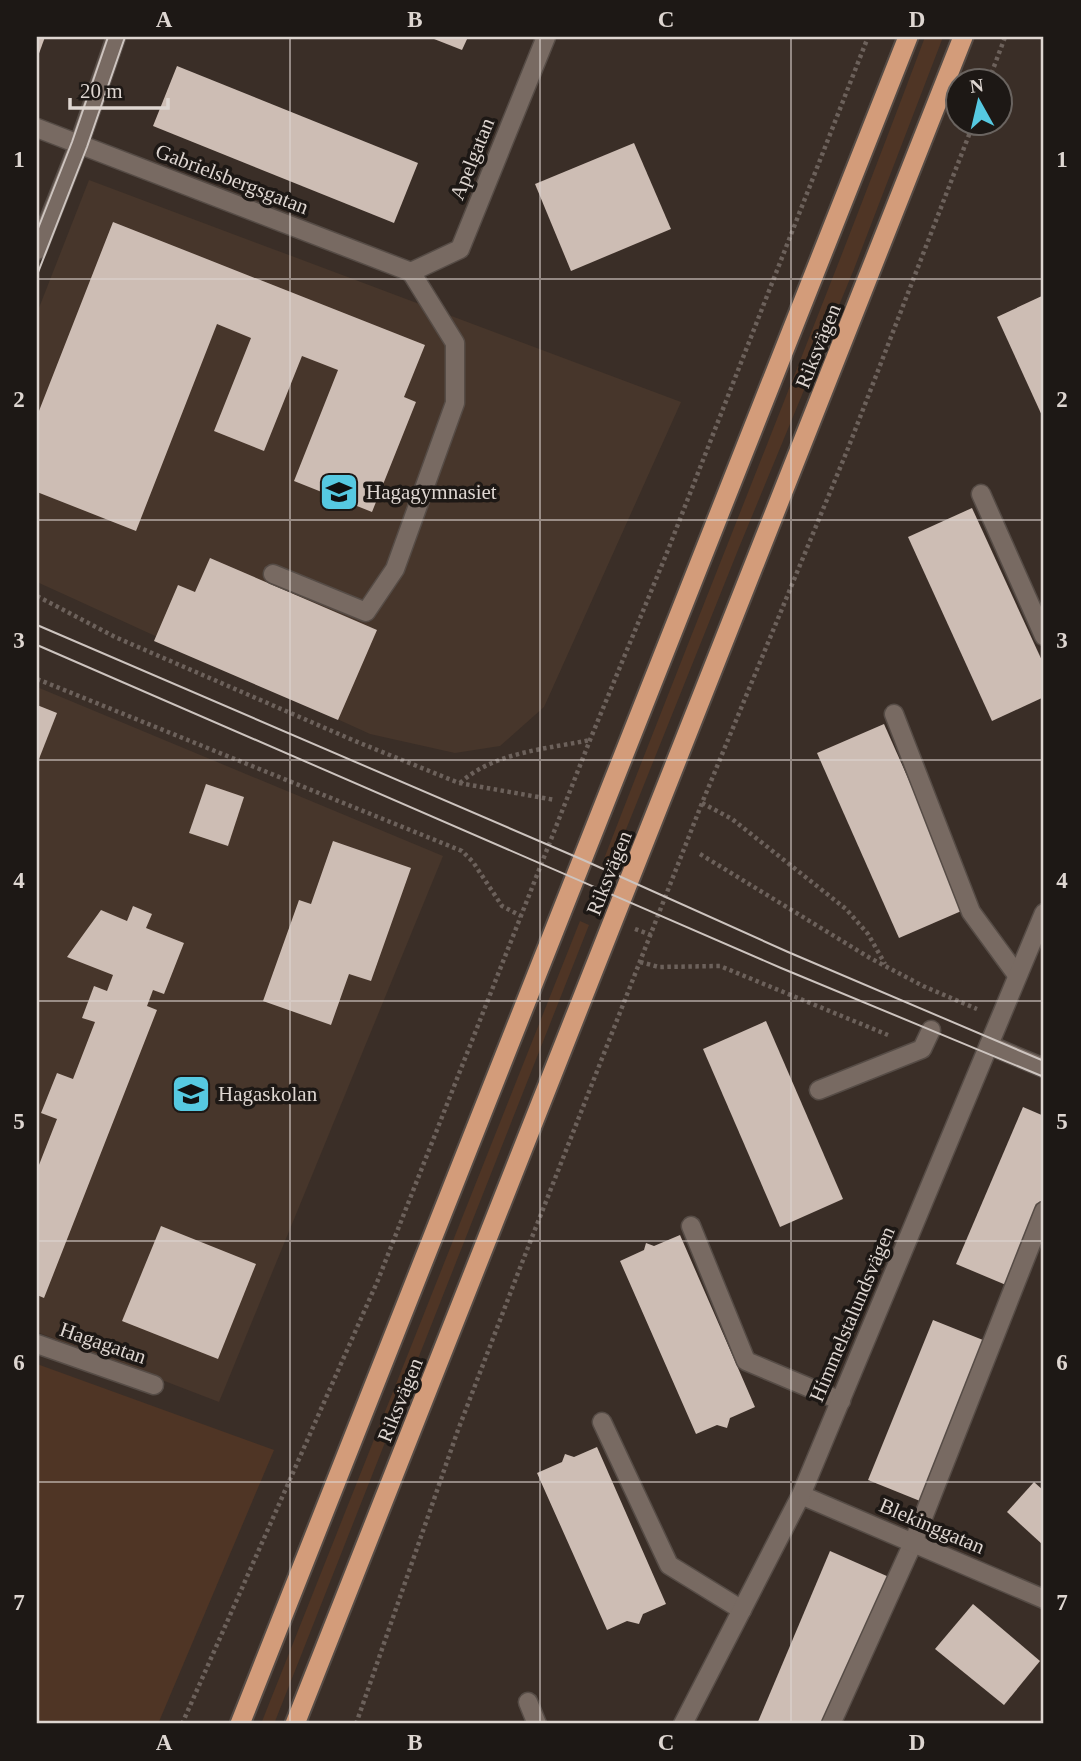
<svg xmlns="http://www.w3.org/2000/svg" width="1081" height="1761" font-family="'Times New Roman',serif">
	<rect width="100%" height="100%" fill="#3a2e27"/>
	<g fill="#47362b">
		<path d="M 89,180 L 681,402 L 544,707 L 500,746 L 455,753 L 370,734 L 37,582 L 37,313 Z"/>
		<path d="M 37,687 L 443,856 L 219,1402 L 37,1332 Z"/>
	</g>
	<g fill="#4f3525">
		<path d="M 925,37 L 943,37 L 854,269 L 738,550 L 613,862 L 604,859 C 710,584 822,312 925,37 Z"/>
		<path d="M 580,921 L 589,925 L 274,1724 L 261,1724 Z"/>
		<path d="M 37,1364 L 274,1450 L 158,1724 L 37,1724 Z"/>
	</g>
	<g fill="#cdbdb4">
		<path d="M 37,37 L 45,37 L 37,59 Z"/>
		<path d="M 429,37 L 468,37 L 462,50 Z"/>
		<path d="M 177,66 L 418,163 L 394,223 L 153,126 Z"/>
		<path d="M 634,143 L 671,229 L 571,271 L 535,184 Z"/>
		<path d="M 113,222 L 425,345 L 404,397 L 416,402 L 372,512 L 294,481 L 338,370 L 302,356 L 264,451 L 214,431 L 251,338 L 217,324 L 136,531 L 37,492 L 37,416 Z"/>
		<path d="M 1044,295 L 1044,420 L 997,317 Z"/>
		<path d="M 972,508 L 1044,665 L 1044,697 L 992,721 L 908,537 Z"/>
		<path d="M 210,558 L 377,630 L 338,720 L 154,641 L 178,585 L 195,592 Z"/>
		<path d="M 37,705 L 57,713 L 37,764 Z"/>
		<path d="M 884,724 L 966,909 L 899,938 L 817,753 Z"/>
		<path d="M 206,784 L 244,797 L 228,846 L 189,833 Z"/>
		<path d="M 333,841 L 411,868 L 371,981 L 349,974 L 331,1025 L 263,1001 L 299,900 L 311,904 Z"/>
		<path d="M 133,906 L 152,914 L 146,928 L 184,943 L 164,994 L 153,990 L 147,1006 L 157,1010 L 44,1298 L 37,1295 L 37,1170 L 57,1119 L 41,1113 L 57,1073 L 73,1079 L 95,1022 L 82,1018 L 94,986 L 107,991 L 113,975 L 67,957 L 101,910 L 127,921 Z"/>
		<path d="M 766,1021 L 843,1199 L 780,1227 L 703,1049 Z"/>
		<path d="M 1023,1107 L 1044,1116 L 1044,1194 L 1006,1285 L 956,1264 Z"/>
		<path d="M 161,1226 L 256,1264 L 218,1359 L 122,1321 Z"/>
		<path d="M 680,1235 L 755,1407 L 730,1418 L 727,1428 L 717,1425 L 696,1434 L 620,1261 L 644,1250 L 646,1243 L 654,1246 Z"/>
		<path d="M 933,1320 L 983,1340 L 920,1501 L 868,1480 Z"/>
		<path d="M 597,1447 L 666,1604 L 643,1614 L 639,1624 L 627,1621 L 607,1630 L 537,1473 L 562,1462 L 565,1454 L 574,1457 Z"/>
		<path d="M 1034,1482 L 1044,1491 L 1043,1545 L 1007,1512 Z"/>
		<path d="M 830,1551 L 889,1577 L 826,1724 L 757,1724 Z"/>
		<path d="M 973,1604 L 1040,1661 L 1004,1705 L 935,1649 Z"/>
	</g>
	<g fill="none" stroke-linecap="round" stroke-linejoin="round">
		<g stroke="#564c46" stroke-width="21">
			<g id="service">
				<path d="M 981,494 L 1044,636"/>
				<path d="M 273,574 L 366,612 L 395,569 L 455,403 L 455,343 L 411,272"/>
				<path d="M 894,714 L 971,912 L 1017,975"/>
				<path d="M 819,1090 L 922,1049 L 931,1030"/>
				<path d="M 691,1226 L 746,1361 L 841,1401"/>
				<path d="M 37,1344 L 154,1385"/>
				<path d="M 602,1422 L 669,1565 L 742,1610"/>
				<path d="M 528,1702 L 537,1724"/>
				<path d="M 831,1724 L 913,1543 L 1044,1211"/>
			</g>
		</g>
		<g stroke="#564c46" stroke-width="21">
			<g id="minor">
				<path d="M 37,128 L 411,272 L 460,249 L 546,37"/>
				<path d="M 37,250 L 79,144 L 116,37"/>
				<path d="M 989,1045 L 1044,1068"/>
				<path d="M 801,1495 L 1044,1599"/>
				<path d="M 683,1724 L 801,1495 L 1044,913"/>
			</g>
		</g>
		<g stroke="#564c46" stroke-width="23">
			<g id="trunk">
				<path d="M 240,1724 L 908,37"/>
				<path d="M 295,1724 L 963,37"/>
			</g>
		</g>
		<g stroke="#6c615b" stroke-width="4.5" stroke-dasharray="3.5 3.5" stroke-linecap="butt">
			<path d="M 989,80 L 1005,37"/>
			<path d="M 37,596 L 115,637 L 355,741 L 459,783 L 555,800"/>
			<path d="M 37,679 L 462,851 L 473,862 L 502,906 L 521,916"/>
			<path d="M 460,783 C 494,752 547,749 590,740"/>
			<path d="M 702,803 L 732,819 L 846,909 L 868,934 L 885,964"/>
			<path d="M 700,854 L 870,958 L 923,986 L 977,1009"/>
			<path d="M 635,929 L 651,935"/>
			<path d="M 640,962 L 659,967 L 720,966 L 888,1035"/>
			<path d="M 182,1724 L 378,1280 L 590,740 L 666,555 L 868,37"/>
			<path d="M 356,1724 L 458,1430 L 518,1273 L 702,803 L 847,451 L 974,122"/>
		</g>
		<use href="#service" stroke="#786a62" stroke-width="18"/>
		<use href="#minor" stroke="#786a62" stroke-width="18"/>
		<use href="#trunk" stroke="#d39c7a" stroke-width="19"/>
		<g stroke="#cdc4bf" stroke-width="2">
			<path d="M 37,231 L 72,142 L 108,37"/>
			<path d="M 37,275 L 87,147 L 125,37"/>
			<path d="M 37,625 L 581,859 L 788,952 L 1044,1061"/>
			<path d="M 37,645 L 781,968 L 1044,1077"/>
		</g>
	</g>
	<path fill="none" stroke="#ded6d1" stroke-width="2" stroke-opacity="0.55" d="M 290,37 L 290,1724M 540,37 L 540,1724M 791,37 L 791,1724M 37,279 L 1044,279M 37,520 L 1044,520M 37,760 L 1044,760M 37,1001 L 1044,1001M 37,1241 L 1044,1241M 37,1482 L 1044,1482"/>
	<defs>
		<g id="school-square" transform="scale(2.0125)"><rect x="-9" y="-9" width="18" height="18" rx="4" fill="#56c9e1" stroke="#1d1815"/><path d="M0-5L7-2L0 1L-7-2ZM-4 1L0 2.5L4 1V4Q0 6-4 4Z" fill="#111"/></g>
	</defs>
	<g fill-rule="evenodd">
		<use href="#school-square" x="339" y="492"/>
		<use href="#school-square" x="191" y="1094"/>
	</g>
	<g text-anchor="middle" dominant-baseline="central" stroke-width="7" stroke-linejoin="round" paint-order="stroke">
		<g font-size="21" fill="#ded6d1" stroke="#1d1815">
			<text transform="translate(472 159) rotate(-68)">Apelgatan</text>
			<text transform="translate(232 179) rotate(21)">Gabrielsbergsgatan</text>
			<text transform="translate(818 346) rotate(-68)">Riksvägen</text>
			<text transform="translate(609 873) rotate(-68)">Riksvägen</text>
			<text transform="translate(852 1314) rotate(-67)">Himmelstalundsvägen</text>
			<text transform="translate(103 1343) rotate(19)">Hagagatan</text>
			<text transform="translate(400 1400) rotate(-68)">Riksvägen</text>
			<text transform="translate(932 1526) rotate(23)">Blekinggatan</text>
		</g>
		<g font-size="21" fill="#ded6d1" stroke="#1d1815" text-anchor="start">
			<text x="366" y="492">Hagagymnasiet</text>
			<text x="218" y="1094">Hagaskolan</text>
		</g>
	</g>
	<rect width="1081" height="1761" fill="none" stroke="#1d1815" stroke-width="77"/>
	<g transform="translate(979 102) rotate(352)"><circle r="33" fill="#1d1815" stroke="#6a6460" stroke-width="2"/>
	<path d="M0-5L12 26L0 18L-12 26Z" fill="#56c9e1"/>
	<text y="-10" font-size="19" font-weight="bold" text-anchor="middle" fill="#ded6d1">N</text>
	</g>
	<path d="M70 98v10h98v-10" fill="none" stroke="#ded6d1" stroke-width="3.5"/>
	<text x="80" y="98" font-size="21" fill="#ded6d1" stroke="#1d1815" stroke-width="5" paint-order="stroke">20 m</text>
	<rect x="38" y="38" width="1004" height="1684" fill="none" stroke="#ded6d1" stroke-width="2.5"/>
	<g font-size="23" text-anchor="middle" font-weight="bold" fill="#ded6d1">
		<text x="164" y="27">A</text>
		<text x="415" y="27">B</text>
		<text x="666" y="27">C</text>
		<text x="917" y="27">D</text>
		<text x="19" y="167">1</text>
		<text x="1062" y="167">1</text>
		<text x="19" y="407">2</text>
		<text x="1062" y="407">2</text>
		<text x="19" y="648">3</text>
		<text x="1062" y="648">3</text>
		<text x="19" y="888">4</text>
		<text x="1062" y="888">4</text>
		<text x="19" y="1129">5</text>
		<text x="1062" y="1129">5</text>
		<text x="19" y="1370">6</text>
		<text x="1062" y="1370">6</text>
		<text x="19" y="1610">7</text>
		<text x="1062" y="1610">7</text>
		<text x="164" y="1750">A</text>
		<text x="415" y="1750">B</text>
		<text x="666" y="1750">C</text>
		<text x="917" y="1750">D</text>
	</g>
</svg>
